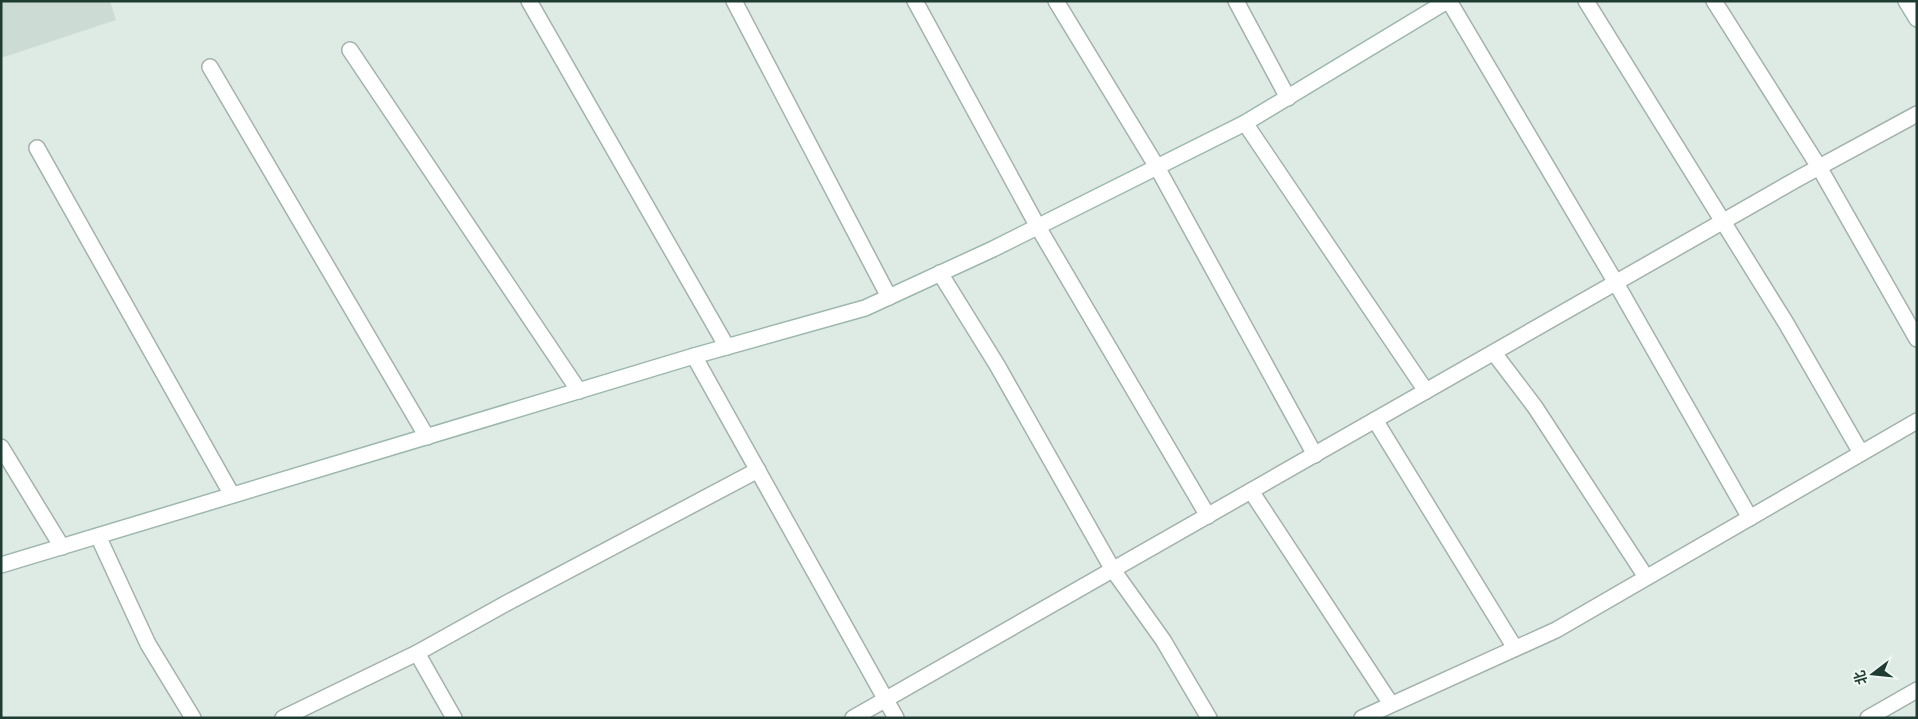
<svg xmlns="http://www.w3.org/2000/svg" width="1918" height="719" font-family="Arial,'Noto Sans SC',sans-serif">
	<rect width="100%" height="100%" fill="#deebe4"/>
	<path fill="#ccdbd3" d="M 1,1 L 110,1 L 116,20 L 1,58 Z"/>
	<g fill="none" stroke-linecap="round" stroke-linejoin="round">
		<g stroke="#a1b3ab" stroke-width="18">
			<g id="street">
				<path d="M 529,1 L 727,347"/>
				<path d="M 734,1 L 889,297"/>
				<path d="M 915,1 L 1038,227 L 1208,516"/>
				<path d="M 1056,1 L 1157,167 L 1315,455"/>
				<path d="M 1236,1 L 1288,98"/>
				<path d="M 1449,1 L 1616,283 L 1750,518"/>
				<path d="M 1586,1 L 1786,323 L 1861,453"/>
				<path d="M 1714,1 L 1819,167 L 1917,339"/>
				<path d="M 350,50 L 579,391"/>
				<path d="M 210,67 L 427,437"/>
				<path d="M 1245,123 L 1426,391"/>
				<path d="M 37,148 L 232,495"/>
				<path d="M 940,273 L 997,365 L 1113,570 L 1163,640 L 1209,718"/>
				<path d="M 1494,353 L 1535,407 L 1646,577"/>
				<path d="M 694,356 L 896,718"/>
				<path d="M 1375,420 L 1515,648"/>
				<path d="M 1,447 L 62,547"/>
				<path d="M 1251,491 L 1391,704"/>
				<path d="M 98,536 L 148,644 L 193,718"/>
				<path d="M 417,653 L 505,604 L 758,470"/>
				<path d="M 283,718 L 417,653 L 454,718"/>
				<path d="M 853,718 L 1799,178 L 1917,114"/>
				<path d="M 1362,718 L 1556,630 L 1917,421"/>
				<path d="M 1868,718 L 1917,690"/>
			</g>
		</g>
		<g stroke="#9cb8ac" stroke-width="18">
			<g id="secondary">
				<path d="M 1906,1 L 1917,19"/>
				<path d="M 1,565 L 694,356 L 865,308 L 993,249 L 1245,123 L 1447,1"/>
			</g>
		</g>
		<use href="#street" stroke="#fff" stroke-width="15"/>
		<use href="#secondary" stroke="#fff" stroke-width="15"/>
	</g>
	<rect width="1918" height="719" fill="none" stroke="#1e3c32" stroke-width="5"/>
	<g transform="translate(1873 674) rotate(254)" stroke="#eef7f2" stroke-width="4" paint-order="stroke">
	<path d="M0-4L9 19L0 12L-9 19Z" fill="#1e3c32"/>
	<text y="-8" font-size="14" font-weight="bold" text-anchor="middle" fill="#1e3c32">北</text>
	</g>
</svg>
